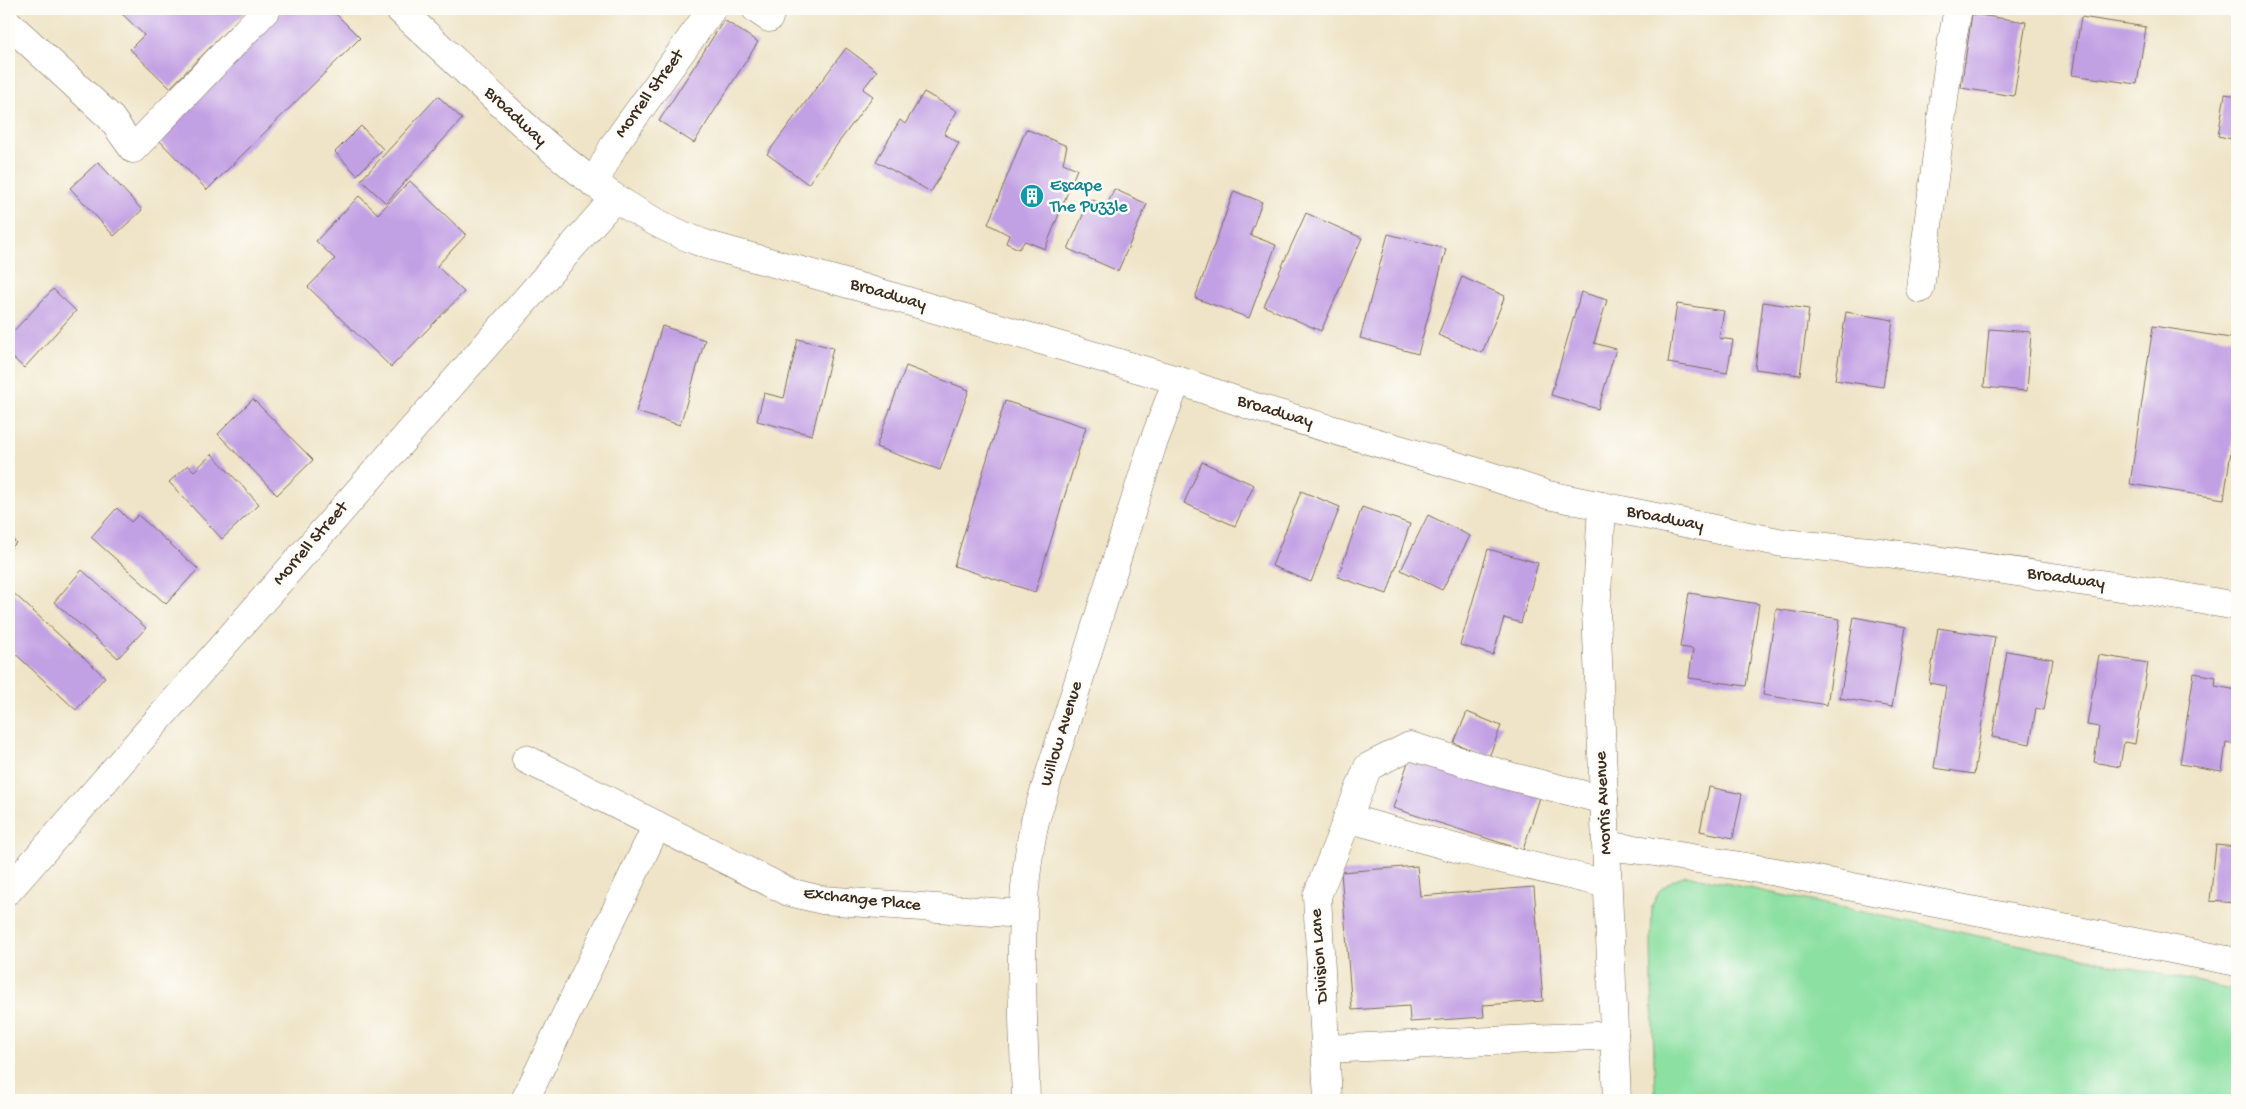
<svg xmlns="http://www.w3.org/2000/svg" width="2246" height="1109" font-family="'Gochi Hand',sans-serif">
	<rect width="100%" height="100%" fill="#fdfcf7"/>
	<filter id="ink" filterUnits="userSpaceOnUse"><feTurbulence type="fractalNoise" baseFrequency=".02" numOctaves="2"/><feDisplacementMap in="SourceGraphic" scale="10" xChannelSelector="R" yChannelSelector="G"/><feConvolveMatrix kernelMatrix="1 2 1 2 8 2 1 2 1" color-interpolation-filters="sRGB"/></filter>
	<filter id="wash" filterUnits="userSpaceOnUse"><feTurbulence type="fractalNoise" baseFrequency=".0096" numOctaves="4" result="noise"/><feDisplacementMap in="SourceGraphic" scale="20" xChannelSelector="R" yChannelSelector="G"/><feGaussianBlur stdDeviation="1.12" result="paint"/><feColorMatrix in="noise" values="0 0 0 0 0 0 0 0 0 0 0 0 0 0 0 0 0 1.4 0 .05"/><feComposite in="paint" operator="in"/></filter>
	<g filter="url(#wash)">
		<rect width="100%" height="100%" fill="#efe4c7"/>
		<path fill="#8ce0a2" stroke="#648560" d="M 1686,875 L 2237,990 L 2237,1100 L 1655,1100 L 1651,945 L 1652,906 L 1659,891 L 1673,880 Z"/>
		<g id="blocks">
			<g fill="#c2a0e4">
				<path d="M 117,9 L 248,9 L 170,88 L 130,49 L 144,35 Z"/>
				<path d="M 284,9 L 331,9 L 360,38 L 207,190 L 155,136 Z"/>
				<path d="M 1972,14 L 2026,22 L 2014,96 L 1961,88 Z"/>
				<path d="M 2081,17 L 2146,27 L 2137,84 L 2072,75 Z"/>
				<path d="M 724,20 L 758,42 L 694,143 L 659,121 Z"/>
				<path d="M 846,48 L 877,71 L 863,89 L 873,96 L 808,184 L 767,154 Z"/>
				<path d="M 924,92 L 957,111 L 944,134 L 959,143 L 931,192 L 876,161 L 900,120 L 905,124 Z"/>
				<path d="M 2225,94 L 2237,96 L 2237,140 L 2218,136 Z"/>
				<path d="M 438,96 L 462,119 L 386,203 L 361,180 Z"/>
				<path d="M 361,126 L 383,149 L 357,175 L 335,152 Z"/>
				<path d="M 1026,129 L 1067,146 L 1063,163 L 1077,169 L 1045,249 L 1025,241 L 1019,249 L 1006,243 L 1009,235 L 988,224 Z"/>
				<path d="M 98,162 L 142,210 L 114,236 L 70,188 Z"/>
				<path d="M 410,181 L 466,235 L 437,266 L 464,292 L 391,367 L 308,287 L 335,259 L 316,241 L 359,196 L 378,214 Z"/>
				<path d="M 1114,189 L 1147,204 L 1118,271 L 1068,249 L 1090,199 L 1107,206 Z"/>
				<path d="M 1234,191 L 1262,202 L 1250,235 L 1276,245 L 1249,318 L 1195,298 Z"/>
				<path d="M 1306,213 L 1362,238 L 1321,331 L 1264,306 Z"/>
				<path d="M 1388,234 L 1446,249 L 1418,354 L 1360,338 Z"/>
				<path d="M 1462,277 L 1505,296 L 1482,353 L 1438,335 Z"/>
				<path d="M 53,289 L 76,311 L 24,368 L 9,354 L 9,336 Z"/>
				<path d="M 1581,292 L 1607,300 L 1594,343 L 1616,349 L 1598,409 L 1551,395 Z"/>
				<path d="M 1763,302 L 1809,309 L 1800,375 L 1755,369 Z"/>
				<path d="M 1677,304 L 1724,311 L 1719,338 L 1733,340 L 1727,373 L 1668,363 Z"/>
				<path d="M 1846,312 L 1893,320 L 1883,387 L 1835,380 Z"/>
				<path d="M 662,326 L 705,340 L 680,425 L 636,412 Z"/>
				<path d="M 2153,326 L 2237,339 L 2237,409 L 2224,499 L 2130,484 Z"/>
				<path d="M 1989,329 L 2031,332 L 2027,391 L 1984,387 Z"/>
				<path d="M 798,339 L 833,348 L 812,435 L 757,421 L 764,393 L 784,398 Z"/>
				<path d="M 906,366 L 969,390 L 940,470 L 876,447 Z"/>
				<path d="M 253,399 L 313,460 L 277,495 L 218,434 Z"/>
				<path d="M 1005,401 L 1086,427 L 1035,592 L 954,566 Z"/>
				<path d="M 212,454 L 259,504 L 222,539 L 169,482 L 188,465 L 194,471 Z"/>
				<path d="M 1202,462 L 1254,485 L 1235,526 L 1184,503 Z"/>
				<path d="M 1301,491 L 1340,507 L 1311,582 L 1272,566 Z"/>
				<path d="M 1362,507 L 1410,524 L 1387,594 L 1338,577 Z"/>
				<path d="M 117,508 L 131,522 L 138,515 L 198,569 L 166,604 L 91,537 Z"/>
				<path d="M 1428,515 L 1470,536 L 1442,590 L 1401,570 Z"/>
				<path d="M 9,535 L 16,543 L 9,550 Z"/>
				<path d="M 1488,549 L 1538,563 L 1521,623 L 1504,618 L 1493,655 L 1460,645 Z"/>
				<path d="M 82,570 L 146,628 L 118,658 L 54,602 Z"/>
				<path d="M 9,589 L 105,677 L 76,710 L 9,648 Z"/>
				<path d="M 1689,593 L 1759,604 L 1746,686 L 1689,678 L 1693,649 L 1680,647 Z"/>
				<path d="M 1776,609 L 1840,619 L 1827,705 L 1763,695 Z"/>
				<path d="M 1854,617 L 1906,627 L 1892,707 L 1840,698 Z"/>
				<path d="M 1938,628 L 1995,637 L 1974,774 L 1934,768 L 1946,686 L 1929,683 Z"/>
				<path d="M 2007,651 L 2053,659 L 2044,710 L 2036,708 L 2030,744 L 1992,737 Z"/>
				<path d="M 2099,655 L 2148,663 L 2135,744 L 2124,742 L 2120,767 L 2094,762 L 2099,727 L 2087,725 Z"/>
				<path d="M 2194,673 L 2216,677 L 2215,686 L 2237,690 L 2237,745 L 2226,743 L 2222,771 L 2180,764 Z"/>
				<path d="M 1467,712 L 1501,726 L 1489,757 L 1454,743 Z"/>
				<path d="M 1411,753 L 1541,794 L 1523,850 L 1393,808 Z"/>
				<path d="M 1709,787 L 1742,794 L 1733,838 L 1700,831 Z"/>
				<path d="M 2216,845 L 2237,847 L 2237,903 L 2210,901 Z"/>
				<path d="M 1417,866 L 1420,896 L 1534,887 L 1543,1001 L 1483,1005 L 1484,1017 L 1410,1022 L 1409,1006 L 1352,1010 L 1341,872 Z"/>
			</g>
		</g>
	</g>
	<g filter="url(#ink)">
		<use href="#blocks" fill-opacity="0" stroke="#7a6b59" stroke-width="1"/>
		<g fill="none" stroke-linecap="round" stroke-linejoin="round">
			<g stroke="#7a6b59" stroke-width="29">
				<g id="minor">
					<path d="M 399,9 C 435,42 471,76 508,110 C 567,165 630,218 708,245 L 863,288 L 1177,380 L 1252,406 L 1484,474 L 1548,495 L 1783,543 L 1880,552 L 2155,592 L 2237,606"/>
					<path d="M 756,9 L 769,18"/>
					<path d="M 9,24 L 111,118 L 133,149 L 267,9"/>
					<path d="M 594,184 L 614,145 L 712,9"/>
					<path d="M 1920,289 L 1950,51 L 1958,9"/>
					<path d="M 1602,506 L 1596,612 L 1617,1100"/>
					<path d="M 526,759 L 789,892 L 822,900 L 1022,914"/>
					<path d="M 1347,818 L 1463,850 L 1607,884"/>
					<path d="M 1607,846 L 1649,851 L 1776,872 L 2237,962"/>
					<path d="M 9,890 L 614,199"/>
					<path d="M 1326,1049 L 1614,1035"/>
					<path d="M 525,1100 L 657,825"/>
					<path d="M 1026,1100 C 1023,1007 1015,913 1035,821 L 1152,446 L 1177,380"/>
					<path d="M 1328,1100 L 1317,896 L 1368,767 L 1410,746 L 1509,776 L 1604,800"/>
				</g>
			</g>
			<use href="#minor" stroke="#fff" stroke-width="28"/>
		</g>
	</g>
	<defs>
		<g id="building-disc" transform="scale(1.25)"><circle r="9.5" fill="#0f9aa8" stroke="#fdfcf7"/><path d="M-4-6H4V6H1V3H-1V6H-4ZM-2.5-4.3h1.7v1.8h-1.7ZM.8-4.3h1.7v1.8H.8ZM-2.5-1h1.7V.8h-1.7ZM.8-1h1.7V.8H.8Z" fill="#fff"/></g>
	</defs>
	<g fill-rule="evenodd">
		<use href="#building-disc" x="1032" y="196"/>
	</g>
	<g text-anchor="middle" dominant-baseline="central" stroke-width="5" stroke-linejoin="round" paint-order="stroke">
		<g font-size="18" fill="#3b2a1e" stroke="#fdfcf7">
			<text transform="translate(650 94) rotate(-54)">Morrell Street</text>
			<text transform="translate(515 117) rotate(43)">Broadway</text>
			<text transform="translate(888 295) rotate(16)">Broadway</text>
			<text transform="translate(1275 412) rotate(17)">Broadway</text>
			<text transform="translate(1665 519) rotate(11)">Broadway</text>
			<text transform="translate(311 544) rotate(-49)">Morrell Street</text>
			<text transform="translate(2066 579) rotate(8)">Broadway</text>
			<text transform="translate(1062 734) rotate(-73)">Willow Avenue</text>
			<text transform="translate(1604 803) rotate(-93)">Morris Avenue</text>
			<text transform="translate(862 900) rotate(6)">Exchange Place</text>
			<text transform="translate(1320 956) rotate(-94)">Division Lane</text>
		</g>
		<g font-size="18" fill="#0d838f" stroke="#fdfcf7" text-anchor="start">
			<text x="1050" y="186">Escape<tspan x="1050" dy="21">The Puzzle</tspan></text>
		</g>
	</g>
	<rect width="2246" height="1109" fill="none" stroke="#fdfcf7" stroke-width="30"/>
</svg>
